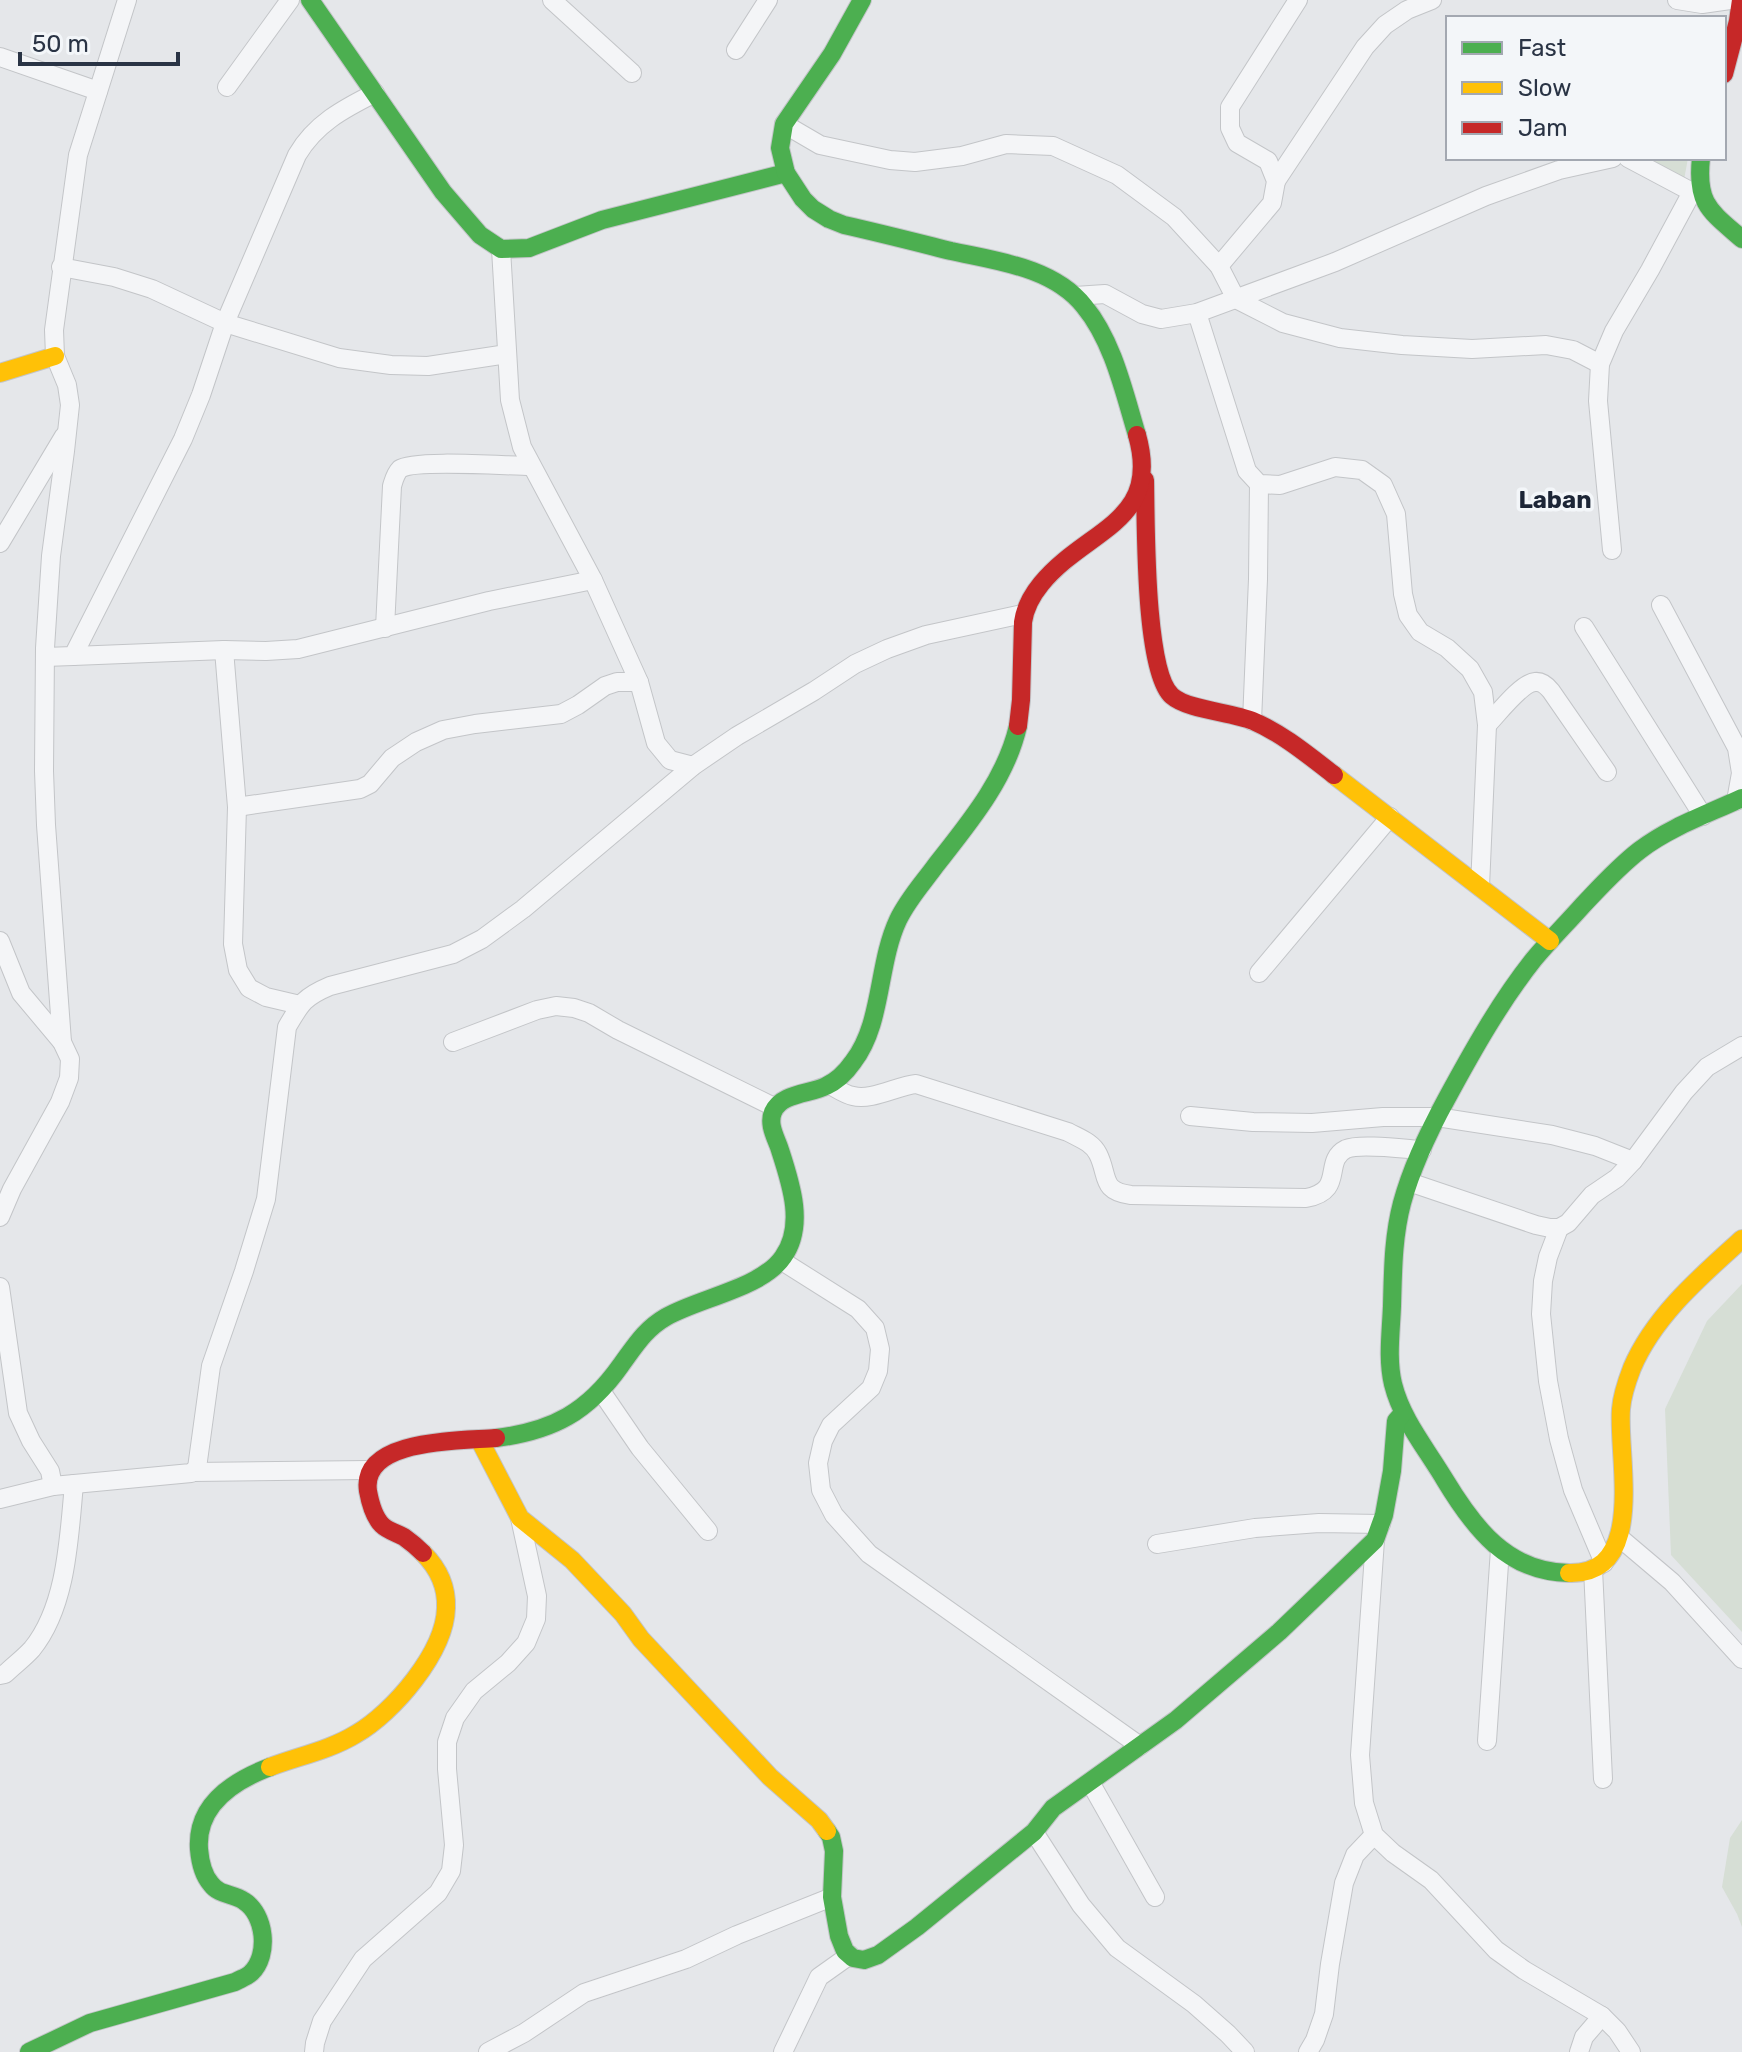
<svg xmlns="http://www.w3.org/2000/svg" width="1742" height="2052" font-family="Rubik,sans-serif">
	<rect width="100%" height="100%" fill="#e5e7ea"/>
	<g fill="#d6ded5">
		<path d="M 1644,158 L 1688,158 L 1684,180 Z"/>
		<path d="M 1742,1284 L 1742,1632 L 1671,1555 L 1665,1409 L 1707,1321 Z"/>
		<path d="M 1742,1820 L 1742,1927 L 1737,1914 L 1722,1887 L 1730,1838 Z"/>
	</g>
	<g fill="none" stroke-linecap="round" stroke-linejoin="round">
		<g stroke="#c3c5c8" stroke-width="20">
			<g id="street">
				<path d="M 552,0 L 632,73"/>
				<path d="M 1677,0 L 1702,4 L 1730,0"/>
				<path d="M 736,50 L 768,0"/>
				<path d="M 0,57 L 98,91"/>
				<path d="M 227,87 L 290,0"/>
				<path d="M 784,124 L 820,145 L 890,160 L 915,162 L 962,156 L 1006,144 L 1053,146 L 1117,175 L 1174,217 L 1219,266 L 1236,299 L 1283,323 L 1340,338 L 1402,345 L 1472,349 L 1546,345 L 1573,350 L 1600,364"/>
				<path d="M 1628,158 L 1692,192 L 1700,193"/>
				<path d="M 1276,181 L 1365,47 L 1385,25 L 1407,10 L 1432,0"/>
				<path d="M 501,249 L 510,400 L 522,447 L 593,580 L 639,682 L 656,743 L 670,760 L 693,766"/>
				<path d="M 1219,266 L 1272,203 L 1276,181 L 1268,161 L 1237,143 L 1230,128 L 1230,107 L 1298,0"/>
				<path d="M 61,267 L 114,277 L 152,289 L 225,323 L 339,358 L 391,365 L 428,366 L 507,354"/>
				<path d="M 1075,296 L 1105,294 L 1142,314 L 1161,319 L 1197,313 L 1335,262 L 1486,196 L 1559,170 L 1613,158"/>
				<path d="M 1197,313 L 1247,471 L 1259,484 L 1280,485 L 1335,467 L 1362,470 L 1383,485 L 1396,514 L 1403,594 L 1408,615 L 1420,632 L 1447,648 L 1470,669 L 1483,692 L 1487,725 L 1480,887"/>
				<path d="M 0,543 L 64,436"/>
				<path d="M 1612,550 L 1598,401 L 1600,364 L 1614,331 L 1650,270 L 1692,192"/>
				<path d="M 1661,605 L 1737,748 L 1741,773 L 1736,801"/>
				<path d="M 1584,627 L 1703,816"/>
				<path d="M 385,628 L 392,486 C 394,480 395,474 400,469 C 414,459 508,466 530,466"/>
				<path d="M 224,650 L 237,807 L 233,944 L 238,970 L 249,988 L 266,997 L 300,1005"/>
				<path d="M 73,656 L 224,650 L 266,651 L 298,649 L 489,601 L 593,580"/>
				<path d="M 45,657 L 73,656 L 183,439 L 201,395 L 225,323 L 297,155 C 315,124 343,109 375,93"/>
				<path d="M 1252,721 L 1258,579 L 1259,484"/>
				<path d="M 1487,725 C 1497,715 1521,683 1535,682 C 1542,681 1547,686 1551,691 L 1607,772"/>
				<path d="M 237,807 L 360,789 L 370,784 L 392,758 L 416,742 L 443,730 L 475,724 L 561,714 L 578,705 L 605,686 L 617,682 L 639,682"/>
				<path d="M 0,941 L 21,993 L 62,1042 L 70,1059 L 69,1078 L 60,1102 L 12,1189 L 0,1217"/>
				<path d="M 1259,973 L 1390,817"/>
				<path d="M 62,1042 L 46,825 L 44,771 L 45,648 L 51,556 L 65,451 L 70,405 L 67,385 L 55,356 L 54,330 L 78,155 L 127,0"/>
				<path d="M 453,1042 L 537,1010 L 556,1006 L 574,1008 L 589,1013 L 618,1030 L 774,1107"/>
				<path d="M 830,1085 C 837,1089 846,1095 853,1096 C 871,1101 897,1086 916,1084 L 1068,1132 C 1079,1138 1092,1142 1098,1154 C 1109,1176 1100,1191 1131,1195 L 1306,1198 C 1346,1191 1322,1161 1346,1149 C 1359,1143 1406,1149 1422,1150"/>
				<path d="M 1190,1116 L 1253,1122 L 1312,1123 L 1383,1117 L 1437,1117 L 1552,1135 L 1595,1146 L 1633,1161"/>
				<path d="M 1409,1182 L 1536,1225 L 1550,1228 L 1559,1228 L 1568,1223 L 1592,1195 L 1617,1178 L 1633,1161 L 1684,1092 L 1707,1067 L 1742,1046"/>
				<path d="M 1559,1228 L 1548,1257 L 1543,1281 L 1541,1314 L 1548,1381 L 1559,1439 L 1573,1490 L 1604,1563"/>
				<path d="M 782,1261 L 858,1309 L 875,1328 L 880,1349 L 878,1371 L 871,1388 L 831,1425 L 823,1441 L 818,1463 L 821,1490 L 834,1515 L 869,1554 L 1140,1746"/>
				<path d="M 0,1287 L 18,1413 L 31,1441 L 50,1471 L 53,1486"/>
				<path d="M 601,1391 L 640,1448 L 708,1531"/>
				<path d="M 193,1472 L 369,1470"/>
				<path d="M 0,1499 L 53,1486 L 191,1473 L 197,1468 L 211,1366 L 244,1271 L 266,1199 L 287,1027 C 301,1003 304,997 330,986 L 453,954 L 482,939 L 523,909 L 693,766 L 737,736 L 814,691 L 855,664 L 887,649 L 926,635 L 1023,614"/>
				<path d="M 1620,1538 L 1672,1582 L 1742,1659"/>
				<path d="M 1375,1540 L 1360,1755 L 1364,1803 L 1374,1835 L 1393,1853 L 1431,1880 L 1496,1950 L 1524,1970 L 1602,2016 L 1617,2031 L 1631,2052"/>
				<path d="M 1157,1544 L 1255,1528 L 1319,1523 L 1381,1524"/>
				<path d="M 1593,1569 L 1603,1779"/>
				<path d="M 0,1675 L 5,1674 C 13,1666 24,1658 32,1649 C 67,1606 69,1537 74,1484"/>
				<path d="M 1487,1741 L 1500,1549"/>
				<path d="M 1090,1782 L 1155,1897"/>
				<path d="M 1034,1832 L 1081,1905 L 1117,1948 L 1194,2004 L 1228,2034 L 1245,2052"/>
				<path d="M 314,2052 L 315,2043 L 322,2021 L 363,1959 L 438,1893 L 451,1871 L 454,1845 L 447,1769 L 447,1742 L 455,1718 L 474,1691 L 508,1663 L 526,1643 L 536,1619 L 537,1596 L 520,1518"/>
				<path d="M 488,2052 L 524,2033 L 584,1993 L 686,1959 L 737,1935 L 832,1897"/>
				<path d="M 783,2052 L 819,1977 L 850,1955"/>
				<path d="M 1308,2052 L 1315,2040 L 1324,2014 L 1330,1964 L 1344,1883 L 1355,1855 L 1374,1835"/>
				<path d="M 1579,2052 L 1584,2037 L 1602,2016"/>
			</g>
		</g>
		<g stroke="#c3c5c8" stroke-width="20">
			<g id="fast">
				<path d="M 310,0 L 443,192 L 480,235 L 501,249 L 529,248 L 602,220 L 786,173"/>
				<path d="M 862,0 L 832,54 L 784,124 L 780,148 L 786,173 L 803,199 L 813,209 L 829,219 L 844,225 C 880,233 915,242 951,251 C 996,261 1053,267 1084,306 C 1113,341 1124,392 1137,435"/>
				<path d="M 1701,158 C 1696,204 1710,211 1742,239"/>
				<path d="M 496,1438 C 553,1431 588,1412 621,1365 C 635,1346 645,1329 666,1317 C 699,1298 762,1288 783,1257 C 806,1225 790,1181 779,1147 C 775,1136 768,1124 773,1112 C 781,1093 810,1094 826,1086 C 837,1081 846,1072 853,1062 C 883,1023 877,965 898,920 C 908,899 923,883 936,865 C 969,823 1006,779 1018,726"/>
				<path d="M 1569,1573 C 1507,1572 1474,1528 1445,1480 C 1426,1448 1402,1420 1393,1384 C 1387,1359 1391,1332 1392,1306 C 1393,1271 1393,1237 1402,1203 C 1412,1166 1429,1131 1447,1098 C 1473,1050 1500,1002 1534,959 C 1550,940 1567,923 1583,905 C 1601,886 1619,866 1640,850 C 1670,827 1708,814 1742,798"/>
				<path d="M 827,1831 L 831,1837 L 834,1851 L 832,1897 L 839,1936 L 845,1951 L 853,1958 L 864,1960 L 878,1955 L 917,1927 L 1034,1832 L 1053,1808 L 1176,1720 L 1279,1632 L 1375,1540 L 1384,1515 L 1392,1471 L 1396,1421 L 1403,1413"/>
				<path d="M 29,2052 L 90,2023 L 235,1982 C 240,1979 247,1977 251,1973 C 270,1955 265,1914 244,1901 C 233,1893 220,1896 211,1884 C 203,1875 200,1861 199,1849 C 196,1805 233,1781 270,1767"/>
			</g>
		</g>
		<g stroke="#c3c5c8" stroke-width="20">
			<g id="slow">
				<path d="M 0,373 L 55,356"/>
				<path d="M 1334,775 L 1550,941"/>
				<path d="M 479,1439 L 520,1518 L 572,1560 L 623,1614 L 641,1639 L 770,1777 L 819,1820 L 827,1831"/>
				<path d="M 1569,1573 C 1648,1575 1617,1457 1621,1409 C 1622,1395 1627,1381 1632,1368 C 1654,1316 1701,1276 1742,1239"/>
				<path d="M 270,1767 C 299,1756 330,1750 356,1734 C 393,1713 445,1652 446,1608 C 447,1586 438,1568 423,1553"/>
			</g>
		</g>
		<g stroke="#c3c5c8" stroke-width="20">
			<g id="jam">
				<path d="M 1724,74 L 1738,21 L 1741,0"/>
				<path d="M 1145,480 C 1146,520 1144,672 1172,696 C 1188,710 1231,712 1253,721 C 1283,734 1308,755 1334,775"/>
				<path d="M 1018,726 L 1021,700 L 1023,622 C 1025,608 1032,595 1041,584 C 1087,528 1162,523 1137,435"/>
				<path d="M 423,1553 C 417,1547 411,1542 404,1537 C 397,1533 388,1531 382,1525 C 374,1517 370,1502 368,1491 C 360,1438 462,1441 496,1438"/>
			</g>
		</g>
		<use href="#street" stroke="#f4f5f7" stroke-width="18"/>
		<use href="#fast" stroke="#4caf50" stroke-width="18"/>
		<use href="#slow" stroke="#ffc107" stroke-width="18"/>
		<use href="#jam" stroke="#c62828" stroke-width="18"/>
	</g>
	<g text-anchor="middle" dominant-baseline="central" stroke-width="7" stroke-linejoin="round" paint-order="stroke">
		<g font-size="24" font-weight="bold" fill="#1c2536" stroke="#f3f6f9">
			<text x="1555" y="500">Laban</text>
		</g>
	</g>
	<rect x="1446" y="16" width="280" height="144" fill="#f3f6f9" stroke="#a3a8b1" stroke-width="2"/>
	<rect x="1462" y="42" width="40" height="12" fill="#4caf50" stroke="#a3a8b1" stroke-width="2"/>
	<text x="1518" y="56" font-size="24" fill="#2a3445">Fast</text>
	<rect x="1462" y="82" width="40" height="12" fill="#ffc107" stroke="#a3a8b1" stroke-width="2"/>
	<text x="1518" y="96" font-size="24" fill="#2a3445">Slow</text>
	<rect x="1462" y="122" width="40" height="12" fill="#c62828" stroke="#a3a8b1" stroke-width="2"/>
	<text x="1518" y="136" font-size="24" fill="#2a3445">Jam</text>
	<path d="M20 52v12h158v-12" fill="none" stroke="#2a3445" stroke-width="4"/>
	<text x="32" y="52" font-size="24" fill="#2a3445" stroke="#f3f6f9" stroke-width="6" paint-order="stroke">50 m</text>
</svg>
